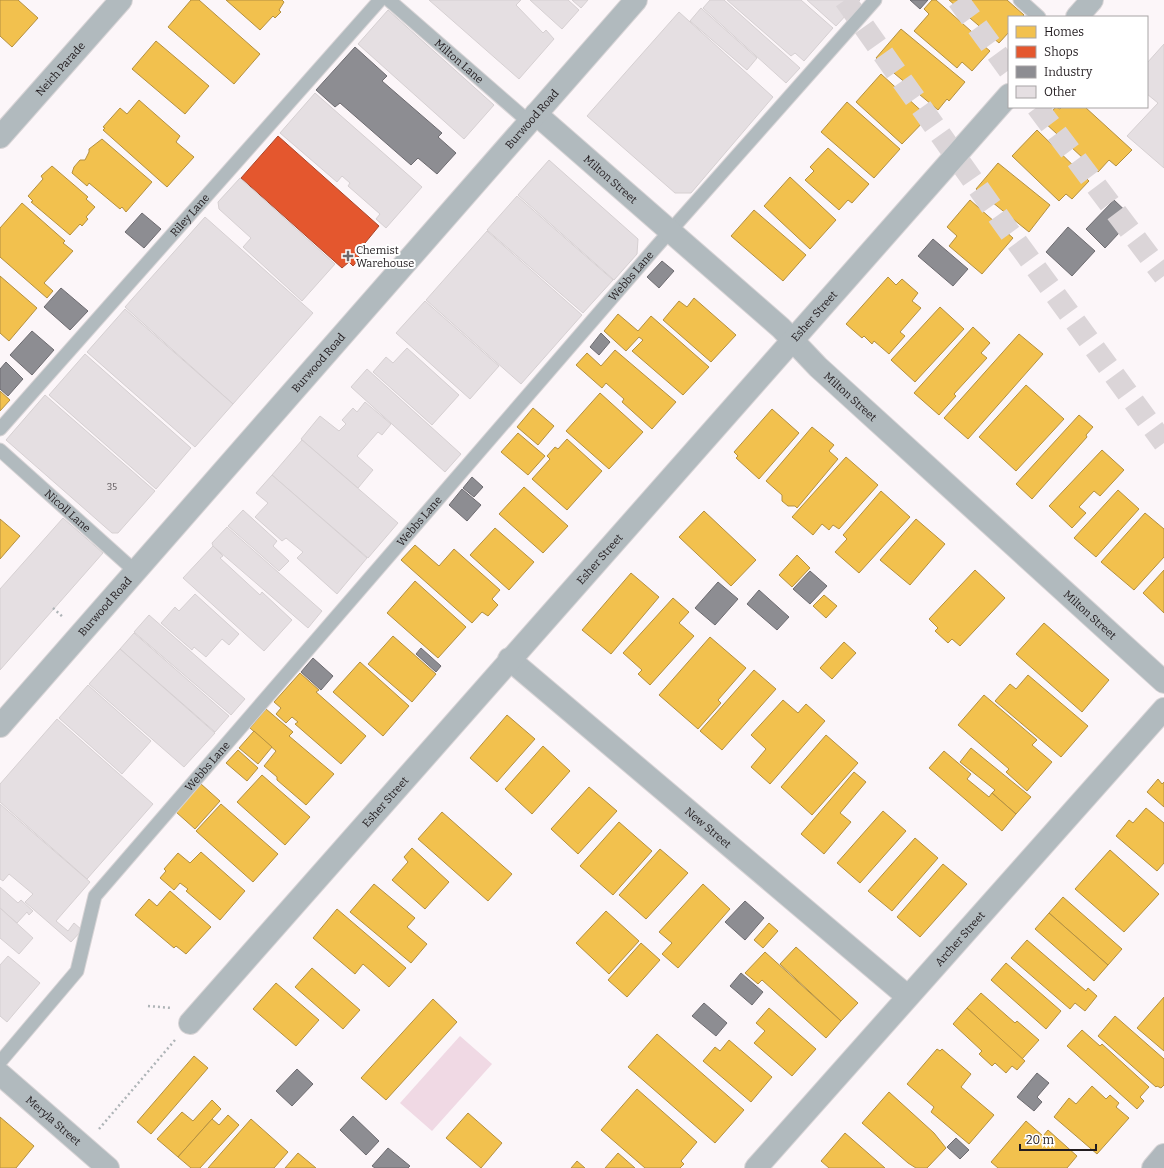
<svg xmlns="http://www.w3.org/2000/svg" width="1164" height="1168" font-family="Bitter,serif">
	<rect width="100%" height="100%" fill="#fcf6f9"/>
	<path fill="#f0d9e4" d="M 460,1036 L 492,1064 L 432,1131 L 400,1103 Z"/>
	<g fill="#f2c14e" stroke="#b49040">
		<path d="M 0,0 L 18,0 L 38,18 L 12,47 L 0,36 Z"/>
		<path d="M 191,0 L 199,0 L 260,54 L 234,84 L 168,27 Z"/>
		<path d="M 226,0 L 282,0 L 284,2 L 279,10 L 281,12 L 275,18 L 273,16 L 260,30 Z"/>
		<path d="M 932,0 L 936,0 L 980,39 L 978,41 L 990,51 L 972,71 L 962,62 L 957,68 L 914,31 L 929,14 L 924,9 Z"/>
		<path d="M 949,0 L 1007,0 L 1024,15 L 1022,17 L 1009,17 L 1009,32 L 999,43 Z"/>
		<path d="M 901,29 L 965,82 L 949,101 L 947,99 L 938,110 L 876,58 Z"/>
		<path d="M 156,41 L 209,86 L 185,114 L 132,69 Z"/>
		<path d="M 881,74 L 928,117 L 902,144 L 856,102 Z"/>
		<path d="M 139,100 L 180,136 L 176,142 L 194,157 L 167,187 L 103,130 L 105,128 L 103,127 L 120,108 L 127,114 Z"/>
		<path d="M 847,102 L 900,149 L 874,178 L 821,132 Z"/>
		<path d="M 1056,107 L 1060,109 L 1062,107 L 1085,107 L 1132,150 L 1116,166 L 1109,160 L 1098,172 L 1043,121 Z"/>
		<path d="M 1037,130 L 1089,181 L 1072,199 L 1066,194 L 1059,201 L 1012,156 Z"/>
		<path d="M 102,139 L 152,182 L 126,212 L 122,207 L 120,209 L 89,183 L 87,186 L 72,173 L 74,167 L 80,160 L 85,160 L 89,152 L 89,149 Z"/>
		<path d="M 828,148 L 869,184 L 852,203 L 848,200 L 839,210 L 805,180 L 814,171 L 810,167 Z"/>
		<path d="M 998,163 L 1050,205 L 1029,232 L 976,189 Z"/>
		<path d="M 52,166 L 88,197 L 86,199 L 95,207 L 86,217 L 88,219 L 82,226 L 80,224 L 70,235 L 31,202 L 33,201 L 28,196 L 43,179 L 41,176 Z"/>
		<path d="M 790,177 L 836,220 L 810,249 L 764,206 Z"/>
		<path d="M 970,200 L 1013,238 L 982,274 L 949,246 L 957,236 L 947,227 Z"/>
		<path d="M 22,203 L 65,241 L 63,243 L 73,251 L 44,283 L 53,291 L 47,298 L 0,257 L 0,228 Z"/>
		<path d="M 754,210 L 806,255 L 783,281 L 731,236 Z"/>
		<path d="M 0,276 L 37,308 L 9,341 L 0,333 Z"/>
		<path d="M 888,277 L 896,285 L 902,279 L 918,293 L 912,301 L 921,308 L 900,332 L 905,336 L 889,354 L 874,341 L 872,344 L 864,336 L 862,338 L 846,324 Z"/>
		<path d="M 694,298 L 736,335 L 711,362 L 663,320 L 679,301 L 687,307 Z"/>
		<path d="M 940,307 L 964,329 L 915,382 L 891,360 Z"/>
		<path d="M 618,314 L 638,331 L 651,316 L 709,367 L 683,395 L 632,351 L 643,340 L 639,337 L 626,351 L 604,331 Z"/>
		<path d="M 973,327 L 990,343 L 981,353 L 987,358 L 954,394 L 956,396 L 939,415 L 914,393 Z"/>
		<path d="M 1019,334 L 1043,354 L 968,439 L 944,418 Z"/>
		<path d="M 615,350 L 676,402 L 652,429 L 622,402 L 624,399 L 606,383 L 602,388 L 576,365 L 587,353 L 601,366 Z"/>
		<path d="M 1026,385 L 1064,419 L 1016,471 L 979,437 Z"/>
		<path d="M 0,391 L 10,400 L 0,411 Z"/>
		<path d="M 600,393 L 643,432 L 609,469 L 566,431 Z"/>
		<path d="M 533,408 L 554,426 L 538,445 L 517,427 Z"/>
		<path d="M 772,409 L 799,433 L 759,479 L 736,458 L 738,456 L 734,452 Z"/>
		<path d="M 1079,415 L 1093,427 L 1086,435 L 1087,437 L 1032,499 L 1016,484 Z"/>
		<path d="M 812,427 L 834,445 L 829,451 L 838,459 L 797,508 L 795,506 L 788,506 L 782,501 L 782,495 L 766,481 Z"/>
		<path d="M 518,433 L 545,456 L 528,475 L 501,452 Z"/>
		<path d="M 567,439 L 602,471 L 567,510 L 532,479 L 550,459 L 547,456 L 555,447 L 558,449 Z"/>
		<path d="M 1102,450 L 1124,470 L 1100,496 L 1094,491 L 1079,507 L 1086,513 L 1072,528 L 1049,506 Z"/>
		<path d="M 846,457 L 878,485 L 839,529 L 833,525 L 829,530 L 822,524 L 813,535 L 792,517 Z"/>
		<path d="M 524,487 L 568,526 L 543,553 L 499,514 Z"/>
		<path d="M 1118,490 L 1139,509 L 1096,557 L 1074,538 Z"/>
		<path d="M 881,491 L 910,517 L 859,573 L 835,552 L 847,539 L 843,535 Z"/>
		<path d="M 704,511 L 756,560 L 731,586 L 679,537 Z"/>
		<path d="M 1145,513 L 1164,529 L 1164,557 L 1134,590 L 1101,562 Z"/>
		<path d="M 0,519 L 20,536 L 0,559 Z"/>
		<path d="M 916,519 L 945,544 L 910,585 L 880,560 Z"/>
		<path d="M 495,528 L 534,562 L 509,590 L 470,555 Z"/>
		<path d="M 415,545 L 439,566 L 454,549 L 500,590 L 492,599 L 498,605 L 488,616 L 482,612 L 472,623 L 401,560 Z"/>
		<path d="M 797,555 L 810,568 L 792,587 L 779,575 Z"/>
		<path d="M 975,570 L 1005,598 L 960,646 L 952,639 L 948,643 L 935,631 L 938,628 L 929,619 Z"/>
		<path d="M 1164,570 L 1164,613 L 1143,593 Z"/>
		<path d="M 631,573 L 659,597 L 611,654 L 582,630 Z"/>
		<path d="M 415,581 L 466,627 L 438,658 L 387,613 Z"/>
		<path d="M 824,595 L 837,606 L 826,618 L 813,606 Z"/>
		<path d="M 673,598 L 689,612 L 679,623 L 694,636 L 650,685 L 638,674 L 642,670 L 623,653 Z"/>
		<path d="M 1044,623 L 1109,680 L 1082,712 L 1016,654 Z"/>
		<path d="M 393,636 L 436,674 L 412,702 L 368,664 Z"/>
		<path d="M 710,637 L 746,668 L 718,700 L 721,703 L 698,729 L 659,695 Z"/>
		<path d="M 844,642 L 856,653 L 832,679 L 820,668 Z"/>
		<path d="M 360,662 L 409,706 L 383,736 L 333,692 Z"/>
		<path d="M 754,670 L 776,689 L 722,750 L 700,731 Z"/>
		<path d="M 300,673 L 319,690 L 316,692 L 366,736 L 341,764 L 295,724 L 298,722 L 292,717 L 286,723 L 276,714 L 281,708 L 274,702 Z"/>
		<path d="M 1028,675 L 1088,726 L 1061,757 L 995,701 L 1010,684 L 1016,689 Z"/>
		<path d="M 984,695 L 1037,740 L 1032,745 L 1052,762 L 1027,791 L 1006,772 L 1009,769 L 958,725 Z"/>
		<path d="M 783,700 L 798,713 L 806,704 L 825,721 L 770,784 L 751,767 L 766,749 L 751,735 Z"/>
		<path d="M 266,709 L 293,732 L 289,736 L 334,774 L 306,805 L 277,780 L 277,777 L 264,766 L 276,751 L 250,728 Z"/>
		<path d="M 507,715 L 535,739 L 497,782 L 470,758 Z"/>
		<path d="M 254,731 L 272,747 L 258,764 L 239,748 Z"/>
		<path d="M 826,735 L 858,763 L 812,815 L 781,787 Z"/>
		<path d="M 543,746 L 570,771 L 532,814 L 505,789 Z"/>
		<path d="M 971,748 L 1031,797 L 1016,814 L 992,793 L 995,790 L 960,762 Z"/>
		<path d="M 238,750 L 258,768 L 247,781 L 226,763 Z"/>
		<path d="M 944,751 L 971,774 L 967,779 L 989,797 L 992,793 L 1016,814 L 1002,831 L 929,768 Z"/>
		<path d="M 854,772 L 866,782 L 840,813 L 851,822 L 824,854 L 801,834 Z"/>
		<path d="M 262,775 L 310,817 L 285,845 L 237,802 Z"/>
		<path d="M 1158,779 L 1162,784 L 1164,782 L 1164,807 L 1147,792 Z"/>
		<path d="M 201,784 L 220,801 L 195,829 L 176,812 Z"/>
		<path d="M 589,787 L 617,811 L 578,854 L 551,829 Z"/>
		<path d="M 221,804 L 278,854 L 253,882 L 196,831 Z"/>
		<path d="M 1146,808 L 1164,823 L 1164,863 L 1157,871 L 1116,836 L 1129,820 L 1133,823 Z"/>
		<path d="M 883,811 L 906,831 L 860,883 L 837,863 Z"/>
		<path d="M 442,812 L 512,874 L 488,901 L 418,839 Z"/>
		<path d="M 619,822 L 652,851 L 613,895 L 580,866 Z"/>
		<path d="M 915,838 L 938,858 L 892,911 L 868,891 Z"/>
		<path d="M 412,848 L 449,882 L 425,909 L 392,880 L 408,862 L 404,857 Z"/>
		<path d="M 660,849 L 688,873 L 646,919 L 619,895 Z"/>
		<path d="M 1110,850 L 1159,894 L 1124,932 L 1075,889 Z"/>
		<path d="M 201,852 L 245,891 L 220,920 L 186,891 L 188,889 L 180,883 L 174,890 L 160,878 L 166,871 L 164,869 L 178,853 L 190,863 Z"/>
		<path d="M 943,864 L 967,884 L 920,937 L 897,917 Z"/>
		<path d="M 374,884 L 415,918 L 407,927 L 427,944 L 411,963 L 350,912 Z"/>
		<path d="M 703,884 L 730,909 L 678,968 L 662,954 L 672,943 L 659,932 Z"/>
		<path d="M 170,891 L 211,927 L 186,954 L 176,946 L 174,948 L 135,915 L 149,899 L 157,906 Z"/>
		<path d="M 1063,897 L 1122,949 L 1108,965 L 1049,913 Z"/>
		<path d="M 337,909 L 406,968 L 389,987 L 363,964 L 355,974 L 313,938 Z"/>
		<path d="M 606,911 L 639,941 L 609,974 L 576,943 Z"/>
		<path d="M 1049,913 L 1108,965 L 1094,981 L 1035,929 Z"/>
		<path d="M 769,923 L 778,931 L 763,948 L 754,940 Z"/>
		<path d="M 1027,940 L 1086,991 L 1088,988 L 1097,996 L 1085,1011 L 1075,1003 L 1070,1009 L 1011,958 Z"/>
		<path d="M 641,943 L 660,960 L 627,997 L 608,980 Z"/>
		<path d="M 796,947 L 858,1003 L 841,1021 L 780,964 Z"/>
		<path d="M 765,952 L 841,1021 L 826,1038 L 762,980 L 758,984 L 745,973 Z"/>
		<path d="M 1006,963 L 1061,1011 L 1046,1029 L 991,980 Z"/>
		<path d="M 312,968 L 360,1010 L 343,1029 L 295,987 Z"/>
		<path d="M 276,983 L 319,1020 L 296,1046 L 253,1009 Z"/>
		<path d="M 981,993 L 1015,1023 L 1017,1021 L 1039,1040 L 1022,1059 L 967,1008 Z"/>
		<path d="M 1164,997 L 1164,1051 L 1137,1028 Z"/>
		<path d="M 433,999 L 457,1022 L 386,1100 L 361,1078 Z"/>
		<path d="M 769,1008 L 816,1049 L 792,1076 L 754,1043 L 765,1031 L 756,1023 Z"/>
		<path d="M 967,1008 L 1025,1061 L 1017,1070 L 1012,1066 L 1006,1073 L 995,1063 L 992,1066 L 979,1054 L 982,1051 L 953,1024 Z"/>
		<path d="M 1115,1016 L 1164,1059 L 1164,1085 L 1161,1088 L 1157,1086 L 1156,1087 L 1098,1036 Z"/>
		<path d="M 1082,1030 L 1100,1046 L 1102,1044 L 1149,1087 L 1140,1097 L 1144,1101 L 1137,1109 L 1067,1046 Z"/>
		<path d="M 657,1034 L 744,1110 L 715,1143 L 628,1067 Z"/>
		<path d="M 729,1040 L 772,1077 L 751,1102 L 703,1061 L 715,1047 L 720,1051 Z"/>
		<path d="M 937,1049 L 940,1051 L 942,1049 L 971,1074 L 961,1087 L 994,1115 L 969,1144 L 931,1112 L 934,1107 L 907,1084 Z"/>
		<path d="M 194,1056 L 208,1068 L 151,1134 L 137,1122 Z"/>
		<path d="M 1092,1086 L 1106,1099 L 1110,1095 L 1119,1103 L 1116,1107 L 1129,1118 L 1097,1154 L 1054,1117 L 1069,1098 L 1076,1104 Z"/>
		<path d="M 637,1089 L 697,1142 L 681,1161 L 684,1164 L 680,1168 L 645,1168 L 601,1130 Z"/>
		<path d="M 889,1092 L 934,1133 L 946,1148 L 927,1168 L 916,1168 L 908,1163 L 862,1123 Z"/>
		<path d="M 212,1100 L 221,1109 L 178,1157 L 157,1139 L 182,1112 L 193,1121 Z"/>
		<path d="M 468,1113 L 502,1143 L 481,1168 L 446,1138 Z"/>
		<path d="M 228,1115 L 239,1125 L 200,1168 L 191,1168 L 178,1157 L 212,1119 L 219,1125 Z"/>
		<path d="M 0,1117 L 34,1146 L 16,1168 L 0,1168 Z"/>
		<path d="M 251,1119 L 288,1152 L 274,1168 L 208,1168 Z"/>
		<path d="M 1026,1121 L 1043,1136 L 1048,1130 L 1077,1156 L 1067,1168 L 998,1168 L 991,1162 Z"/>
		<path d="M 845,1133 L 885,1168 L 829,1168 L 821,1161 Z"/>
		<path d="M 298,1153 L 316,1168 L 285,1168 Z"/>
		<path d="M 618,1153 L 635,1168 L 605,1168 Z"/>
		<path d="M 577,1161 L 585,1168 L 571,1168 Z"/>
	</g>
	<path fill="#e4572e" stroke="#aa452a" d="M 278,136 L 379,226 L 356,254 L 360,258 L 353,266 L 349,262 L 342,268 L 241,178 Z"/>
	<g fill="#8d8d92" stroke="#6d6b70">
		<path d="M 910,0 L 928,0 L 920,9 Z"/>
		<path d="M 355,47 L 387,76 L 382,81 L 442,133 L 438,137 L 456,153 L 437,174 L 418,158 L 411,165 L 340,103 L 335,107 L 316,90 Z"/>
		<path d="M 1114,200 L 1133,218 L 1105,248 L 1086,229 Z"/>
		<path d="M 142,213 L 161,229 L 144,248 L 125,232 Z"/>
		<path d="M 1068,227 L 1095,251 L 1072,276 L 1046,252 Z"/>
		<path d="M 933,239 L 968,269 L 953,286 L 918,256 Z"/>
		<path d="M 662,261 L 674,271 L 659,288 L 647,277 Z"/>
		<path d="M 61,288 L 88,311 L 70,330 L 44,307 Z"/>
		<path d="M 32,331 L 54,350 L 32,375 L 10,355 Z"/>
		<path d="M 601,333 L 610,342 L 599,355 L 590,347 Z"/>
		<path d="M 6,362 L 23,379 L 8,396 L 0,389 L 0,369 Z"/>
		<path d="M 472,477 L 483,487 L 474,497 L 463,488 Z"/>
		<path d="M 462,489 L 481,505 L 467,521 L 449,505 Z"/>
		<path d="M 810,571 L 827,586 L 810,604 L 793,589 Z"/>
		<path d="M 718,582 L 738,599 L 715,625 L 695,608 Z"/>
		<path d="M 759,590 L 789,617 L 777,630 L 747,604 Z"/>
		<path d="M 421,648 L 441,666 L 436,672 L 416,654 Z"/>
		<path d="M 313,658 L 333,676 L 321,690 L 301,672 Z"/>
		<path d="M 745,901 L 764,918 L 745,940 L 725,922 Z"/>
		<path d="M 741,973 L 763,992 L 752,1005 L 730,986 Z"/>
		<path d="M 704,1003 L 727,1023 L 716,1036 L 692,1016 Z"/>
		<path d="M 297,1069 L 313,1084 L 292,1106 L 276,1091 Z"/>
		<path d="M 1037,1073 L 1049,1083 L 1037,1097 L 1042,1102 L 1034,1111 L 1017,1097 Z"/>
		<path d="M 353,1116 L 379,1141 L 366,1155 L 340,1130 Z"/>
		<path d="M 956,1138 L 969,1150 L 960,1159 L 947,1147 Z"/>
		<path d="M 388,1148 L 410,1166 L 408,1168 L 375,1168 L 372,1166 Z"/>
	</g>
	<g fill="#e5dfe2" stroke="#d6d0d2">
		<path d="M 429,0 L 521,0 L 516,5 L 543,33 L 546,30 L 554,39 L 519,79 Z"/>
		<path d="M 530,0 L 568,0 L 579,10 L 562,29 Z"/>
		<path d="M 572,0 L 588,0 L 581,8 Z"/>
		<path d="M 710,0 L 724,0 L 800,68 L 786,83 L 703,8 Z"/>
		<path d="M 727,0 L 801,0 L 833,28 L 804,61 L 795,53 L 791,56 Z"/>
		<path d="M 807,0 L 860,0 L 836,26 Z"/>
		<path d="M 701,8 L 757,58 L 747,70 L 690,21 Z"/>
		<path d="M 388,10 L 494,105 L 464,139 L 358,44 Z"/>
		<path d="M 679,12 L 773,97 L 691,193 L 675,193 L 587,116 Z"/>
		<path d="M 1164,44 L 1164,168 L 1127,136 L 1158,103 L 1147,94 L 1147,63 Z"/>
		<path d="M 315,93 L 422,187 L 386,228 L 376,219 L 380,214 L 348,186 L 350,183 L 342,176 L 337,182 L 280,133 Z"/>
		<path d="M 549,160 L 638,239 L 637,254 L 614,280 L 518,195 Z"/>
		<path d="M 240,178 L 335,264 L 302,301 L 243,247 L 251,238 L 219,209 L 218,202 Z"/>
		<path d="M 517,196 L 613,280 L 583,313 L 487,230 Z"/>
		<path d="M 205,217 L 313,313 L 233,404 L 125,307 Z"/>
		<path d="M 487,231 L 582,315 L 521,384 L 426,300 Z"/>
		<path d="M 425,301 L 499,366 L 470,399 L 396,333 Z"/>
		<path d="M 125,309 L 233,404 L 195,447 L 87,352 Z"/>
		<path d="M 407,348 L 459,395 L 432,425 L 373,372 L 386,357 L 393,363 Z"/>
		<path d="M 85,354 L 191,448 L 156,489 L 49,395 Z"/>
		<path d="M 367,369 L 461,454 L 445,472 L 351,387 Z"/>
		<path d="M 45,395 L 155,491 L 118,533 L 112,533 L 6,440 Z"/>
		<path d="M 365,402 L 391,424 L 382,435 L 378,432 L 357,456 L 373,470 L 358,488 L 301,439 L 320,416 L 339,431 L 346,424 L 342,420 L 353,408 L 357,412 Z"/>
		<path d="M 302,440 L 398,523 L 368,558 L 272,475 Z"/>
		<path d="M 272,475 L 367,558 L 337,594 L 297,558 L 303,552 L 286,538 L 282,541 L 255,517 L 268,503 L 256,493 Z"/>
		<path d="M 243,510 L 277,541 L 273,546 L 289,561 L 279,571 L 228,526 Z"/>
		<path d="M 63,518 L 103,553 L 0,670 L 0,589 Z"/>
		<path d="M 227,527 L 322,611 L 308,628 L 213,546 L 212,543 Z"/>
		<path d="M 213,546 L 223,556 L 220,558 L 260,595 L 262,592 L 292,620 L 264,651 L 183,578 Z"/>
		<path d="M 195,594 L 239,634 L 229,645 L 222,639 L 206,657 L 194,647 L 192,650 L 161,623 L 175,607 L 179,611 Z"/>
		<path d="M 149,615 L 245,699 L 231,715 L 134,632 Z"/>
		<path d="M 134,633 L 229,716 L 215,732 L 120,649 Z"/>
		<path d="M 120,649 L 215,733 L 184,767 L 89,684 Z"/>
		<path d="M 88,685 L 151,741 L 122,774 L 59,718 Z"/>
		<path d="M 57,719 L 153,804 L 87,879 L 0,802 L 0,784 Z"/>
		<path d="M 0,804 L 90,882 L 56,921 L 68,931 L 74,923 L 82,930 L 71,942 L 25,902 L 33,894 L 9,874 L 3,881 L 0,879 Z"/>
		<path d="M 0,887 L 18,903 L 21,900 L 33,911 L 29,915 L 27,912 L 17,923 L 0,908 Z"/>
		<path d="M 0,908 L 33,938 L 19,954 L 0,938 Z"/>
		<path d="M 8,956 L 40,983 L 7,1022 L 0,1016 L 0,965 Z"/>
	</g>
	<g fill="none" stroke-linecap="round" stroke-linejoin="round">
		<g stroke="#dbd5d8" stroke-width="22" stroke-dasharray="22 11" stroke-linecap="butt">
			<path d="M 845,0 L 1008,230 L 1164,443"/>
			<path d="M 958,0 L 1009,70"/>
			<path d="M 1037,107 L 1164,276"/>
		</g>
		<g stroke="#d8d4d6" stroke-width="15">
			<g id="service">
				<path id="s1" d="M 389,0 L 529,122"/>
				<path d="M 1020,0 L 1039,17"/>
				<path id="s2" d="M 0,429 L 380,0"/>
				<path id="s3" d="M 0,450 L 136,572"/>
				<path id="s4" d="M 0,1062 L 77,971 L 95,896 L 656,247 L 875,0"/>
			</g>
		</g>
		<g stroke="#d8d4d6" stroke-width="24">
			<g id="minor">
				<path d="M 1077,17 L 1092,0"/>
				<path id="s5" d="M 536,114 L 781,328 L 818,367 L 1164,682"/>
				<path id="s6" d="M 0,137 L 121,0"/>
				<path id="s7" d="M 509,659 L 907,996"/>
				<path id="s8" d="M 190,1023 L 1009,95"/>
				<path id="s9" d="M 0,1074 L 108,1168"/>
				<path id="s10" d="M 756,1168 L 1164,709"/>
			</g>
		</g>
		<g stroke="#d8d4d6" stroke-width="24">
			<g id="tertiary">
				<path id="s11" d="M 0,726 L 636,0"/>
			</g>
		</g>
		<g stroke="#d8d4d6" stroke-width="24">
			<path id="secondary" d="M 1153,1168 L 1164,1155"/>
		</g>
		<g stroke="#aeb4b7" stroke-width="2.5" stroke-dasharray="2 3" stroke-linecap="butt">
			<path d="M 53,608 L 64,618"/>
			<path d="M 148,1006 L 172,1008"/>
			<path d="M 99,1129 L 175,1040"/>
		</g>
		<use href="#service" stroke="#b1babe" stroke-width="13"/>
		<use href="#minor" stroke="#b1babe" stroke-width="22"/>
		<use href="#tertiary" stroke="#b1babe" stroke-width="22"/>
		<use href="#secondary" stroke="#b0b8bd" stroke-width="22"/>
	</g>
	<path fill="#6e686b" stroke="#fff" stroke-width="1.5" d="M346 250h4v4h4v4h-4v4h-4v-4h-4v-4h4z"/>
	<g text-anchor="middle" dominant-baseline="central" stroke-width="4" stroke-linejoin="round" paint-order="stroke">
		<g font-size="9" fill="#554f52">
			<text x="112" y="487">35</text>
		</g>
		<g font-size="11" fill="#221c1f" stroke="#fff">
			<text stroke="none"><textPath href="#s1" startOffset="93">Milton Lane</textPath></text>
			<text stroke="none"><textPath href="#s6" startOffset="91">Neich Parade</textPath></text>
			<text stroke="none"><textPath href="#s11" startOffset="807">Burwood Road</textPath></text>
			<text stroke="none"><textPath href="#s5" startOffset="99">Milton Street</textPath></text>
			<text stroke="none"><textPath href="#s2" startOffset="286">Riley Lane</textPath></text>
			<text stroke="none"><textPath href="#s4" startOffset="1016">Webbs Lane</textPath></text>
			<text stroke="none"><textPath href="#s8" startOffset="943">Esher Street</textPath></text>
			<text stroke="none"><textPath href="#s11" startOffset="483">Burwood Road</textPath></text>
			<text stroke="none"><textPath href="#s5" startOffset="423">Milton Street</textPath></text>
			<text stroke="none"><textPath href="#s3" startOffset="91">Nicoll Lane</textPath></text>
			<text stroke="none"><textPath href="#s4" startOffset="692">Webbs Lane</textPath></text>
			<text stroke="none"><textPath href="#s8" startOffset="619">Esher Street</textPath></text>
			<text stroke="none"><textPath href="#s11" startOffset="159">Burwood Road</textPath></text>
			<text stroke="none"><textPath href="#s5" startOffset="747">Milton Street</textPath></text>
			<text stroke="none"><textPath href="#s4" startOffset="368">Webbs Lane</textPath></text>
			<text stroke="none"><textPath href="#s8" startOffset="295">Esher Street</textPath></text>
			<text stroke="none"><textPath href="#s7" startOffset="261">New Street</textPath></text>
			<text stroke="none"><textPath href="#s10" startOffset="307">Archer Street</textPath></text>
			<text stroke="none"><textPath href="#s9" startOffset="71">Meryla Street</textPath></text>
		</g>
		<g font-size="11" fill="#221c1f" stroke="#fff" text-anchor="start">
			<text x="356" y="250">Chemist<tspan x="356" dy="13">Warehouse</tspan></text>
		</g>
	</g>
	<rect x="1008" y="16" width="140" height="92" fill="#ffffff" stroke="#a7a4a5"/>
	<rect x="1016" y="26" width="20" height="12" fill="#f2c14e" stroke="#a7a4a5"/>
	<text x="1044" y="36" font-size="12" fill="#221c1f">Homes</text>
	<rect x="1016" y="46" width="20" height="12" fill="#e4572e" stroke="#a7a4a5"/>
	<text x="1044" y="56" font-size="12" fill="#221c1f">Shops</text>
	<rect x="1016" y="66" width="20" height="12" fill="#8d8d92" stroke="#a7a4a5"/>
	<text x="1044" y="76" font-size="12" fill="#221c1f">Industry</text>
	<rect x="1016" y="86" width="20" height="12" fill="#e5dfe2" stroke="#a7a4a5"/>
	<text x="1044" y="96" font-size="12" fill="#221c1f">Other</text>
	<path d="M1020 1144v6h76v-6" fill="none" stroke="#221c1f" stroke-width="2"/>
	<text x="1026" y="1144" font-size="12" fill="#221c1f" stroke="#ffffff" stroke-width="3" paint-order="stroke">20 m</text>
</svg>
